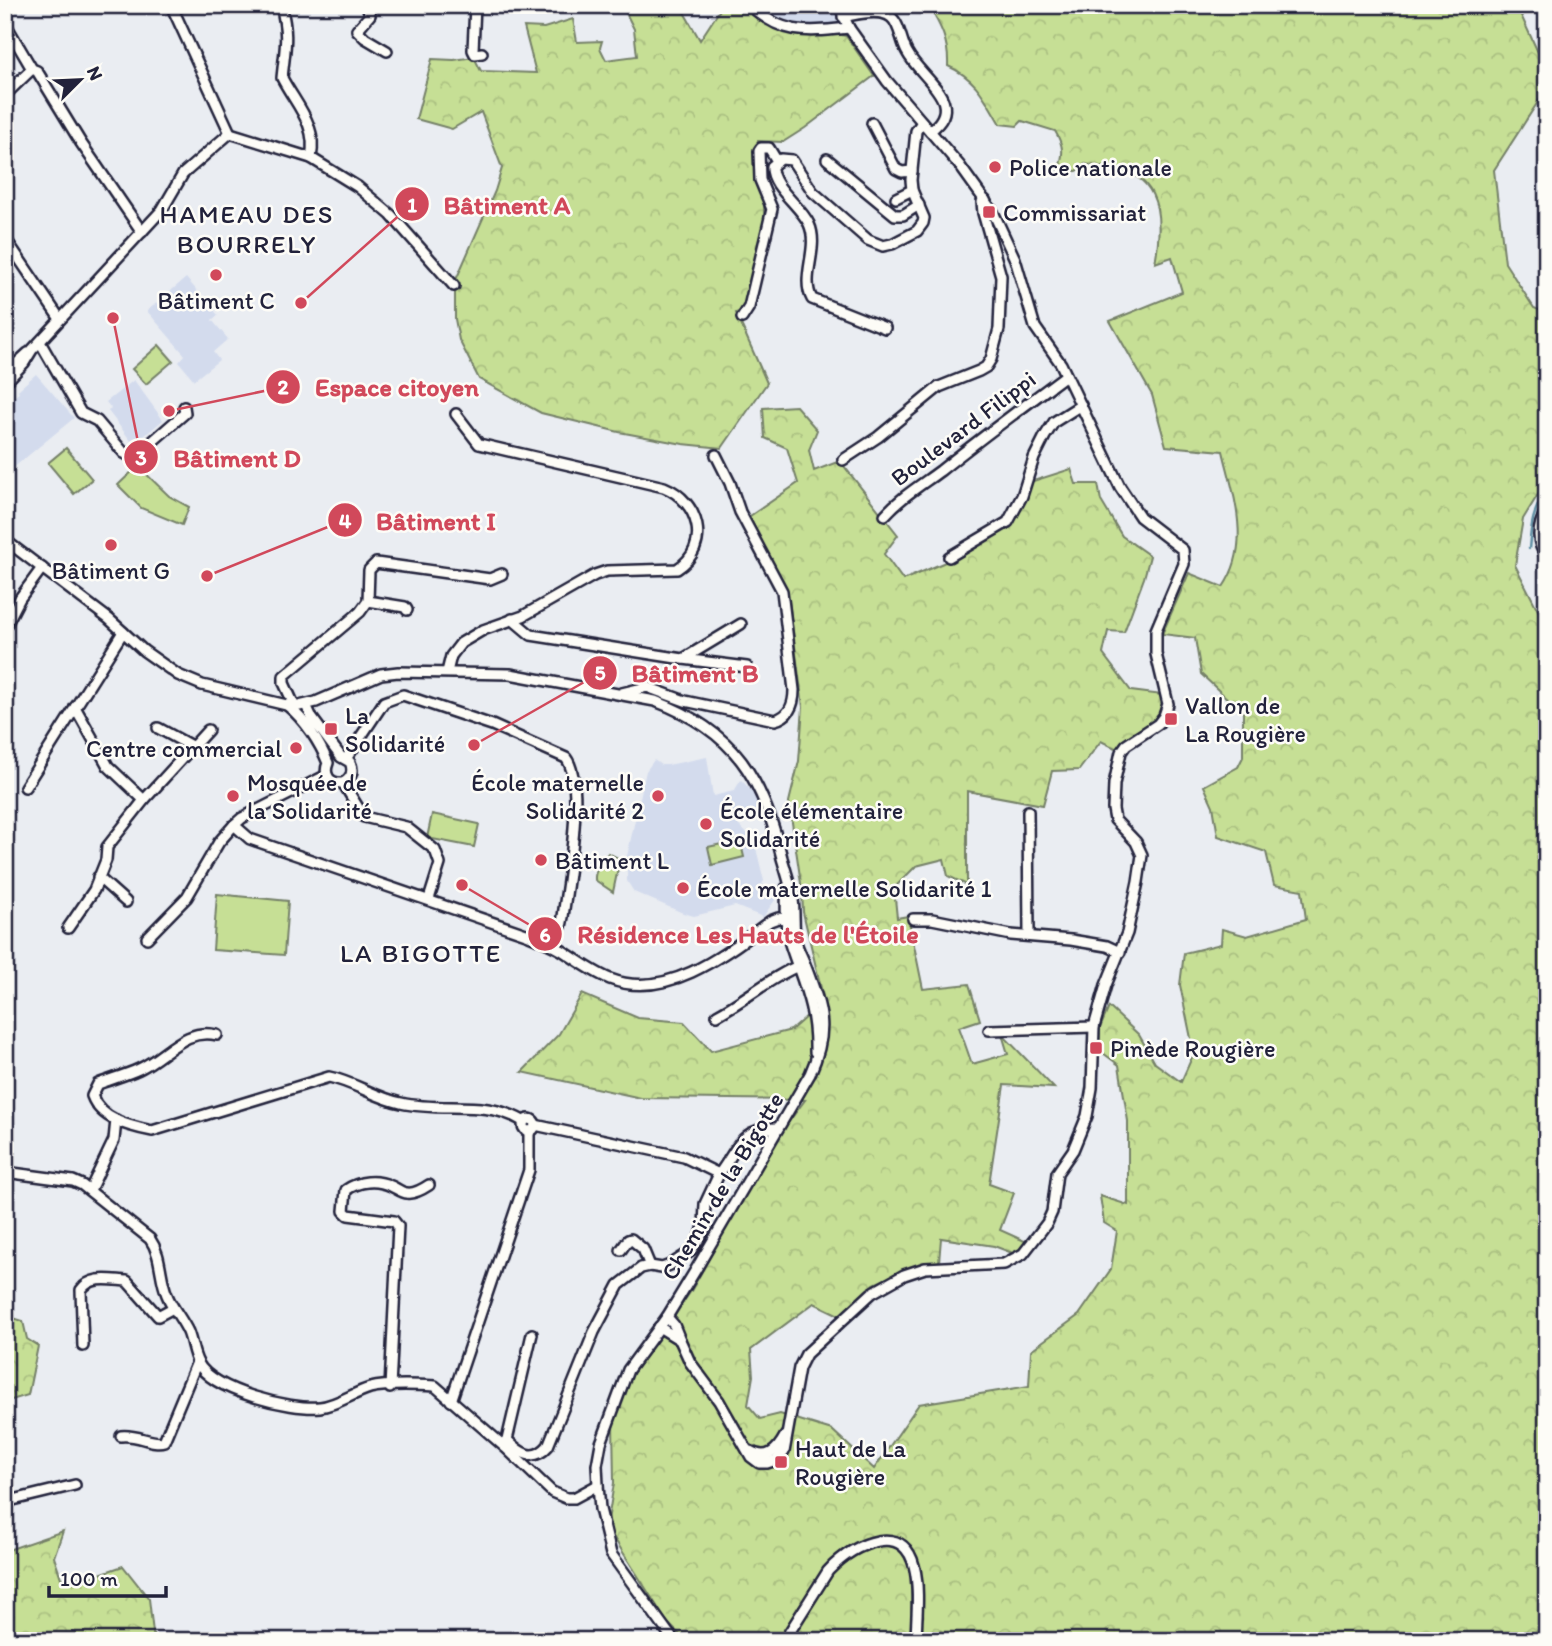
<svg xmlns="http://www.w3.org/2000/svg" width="1552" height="1646" font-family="Itim,sans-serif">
	<defs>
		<pattern id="forest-crowns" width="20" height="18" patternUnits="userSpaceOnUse" patternTransform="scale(1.75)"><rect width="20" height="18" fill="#c6df95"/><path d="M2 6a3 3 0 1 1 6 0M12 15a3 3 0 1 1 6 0" fill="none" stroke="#aabf81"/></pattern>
	</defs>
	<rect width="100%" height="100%" fill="#eaedf2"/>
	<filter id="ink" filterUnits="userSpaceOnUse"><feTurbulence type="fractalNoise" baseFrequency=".0143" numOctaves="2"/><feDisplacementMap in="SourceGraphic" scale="14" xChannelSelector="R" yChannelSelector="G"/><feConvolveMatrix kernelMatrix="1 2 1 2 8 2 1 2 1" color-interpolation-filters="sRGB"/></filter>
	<g filter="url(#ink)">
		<g fill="#d3dbed">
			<path d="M 757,5 L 833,5 L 838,22 L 813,26 L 792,23 L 770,13 L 768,14 Z"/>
			<path d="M 186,278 L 218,315 L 212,320 L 228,339 L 213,352 L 219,360 L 194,380 L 179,362 L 185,355 L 147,311 Z"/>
			<path d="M 36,374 L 74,418 L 7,473 L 5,403 L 19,393 L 18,390 Z"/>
			<path d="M 134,380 L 163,420 L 138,441 L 135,437 L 131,441 L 108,411 L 111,408 L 106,402 Z"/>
			<path d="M 707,757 L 713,796 L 734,791 L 741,780 L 754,793 L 761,811 L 741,817 L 738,821 L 739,826 L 754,840 L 764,881 L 762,884 L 775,891 L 775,900 L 763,917 L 735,906 L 694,916 L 683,913 L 634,892 L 627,881 L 627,856 L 646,771 L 654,760 L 661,765 L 668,765 Z"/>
		</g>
		<g fill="url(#forest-crowns)" stroke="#748068" stroke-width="2">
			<path d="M 622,5 L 657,5 L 663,15 L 681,7 L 700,40 L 723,5 L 746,5 L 781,31 L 799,35 L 833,33 L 846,36 L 874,76 L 805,128 L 783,142 L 758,141 L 754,181 L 764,199 L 764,224 L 745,309 L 736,313 L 767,383 L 722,448 L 683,444 L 619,432 L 541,413 L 479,379 L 459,340 L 455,319 L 455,282 L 495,191 L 502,168 L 481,112 L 452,129 L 416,119 L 432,59 L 454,60 L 474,57 L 481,71 L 536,73 L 524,27 L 544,28 L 573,19 L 577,42 L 602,41 L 600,48 L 606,60 L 637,56 L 634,29 Z"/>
			<path d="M 928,5 L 1302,5 L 1308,8 L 1319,5 L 1505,5 L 1520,13 L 1547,72 L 1547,88 L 1494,170 L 1505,263 L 1534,308 L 1547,313 L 1547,480 L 1523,519 L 1515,565 L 1546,626 L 1543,691 L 1547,701 L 1547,1641 L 686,1641 L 667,1622 L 607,1527 L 614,1483 L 613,1421 L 630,1378 L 691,1291 L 773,1143 L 805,1100 L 641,1098 L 522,1072 L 559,1034 L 582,994 L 638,1018 L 684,1022 L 711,1051 L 791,1030 L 824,1001 L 803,912 L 802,890 L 789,802 L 799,761 L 803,707 L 789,601 L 747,518 L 798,483 L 787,448 L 765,438 L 763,408 L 796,406 L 817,430 L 809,450 L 814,471 L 840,461 L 898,535 L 884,554 L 903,580 L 943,563 L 1008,525 L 1030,482 L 1071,469 L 1076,484 L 1098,484 L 1101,501 L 1122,536 L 1150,556 L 1144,578 L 1124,632 L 1108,631 L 1103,654 L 1131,691 L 1163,695 C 1160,736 1132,722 1117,749 L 1101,741 L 1079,770 L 1052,771 L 1043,805 L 967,791 L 967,885 L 948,876 L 944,859 L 916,866 L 894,888 L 897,918 L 908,916 L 923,989 L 969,984 L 980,1020 L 959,1027 L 972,1064 L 1008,1054 L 1002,1034 L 1054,1088 L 1004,1085 L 989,1184 L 1014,1193 L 1000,1230 L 1027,1242 L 1015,1254 L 994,1246 L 941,1238 L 939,1262 L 907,1269 L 874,1284 L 841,1316 L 814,1303 L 751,1350 L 753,1376 L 748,1405 L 760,1419 L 780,1414 L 832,1430 L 874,1469 L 919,1404 L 1029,1386 L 1031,1350 L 1079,1315 L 1111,1269 L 1117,1231 L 1104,1223 L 1100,1196 L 1128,1205 L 1128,1121 L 1119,1065 L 1099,1050 L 1100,1028 L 1109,1007 L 1139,1035 L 1155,1063 L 1181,1082 L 1194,1053 L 1180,985 L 1184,953 L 1221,944 L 1222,929 L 1247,936 L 1306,919 L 1302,890 L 1274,885 L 1266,852 L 1218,836 L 1213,806 L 1204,786 L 1238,767 L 1243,757 L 1243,704 L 1230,701 L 1201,674 L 1195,638 L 1162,634 L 1189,573 L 1223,587 C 1252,545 1234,497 1223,451 L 1166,446 L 1152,395 L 1110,321 L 1182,292 L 1172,257 L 1155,263 C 1161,230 1165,182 1123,171 C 1111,167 1097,167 1085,164 L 1077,171 L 1058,171 C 1064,154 1064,146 1055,131 L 1022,121 L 1017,126 L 1000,124 C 985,99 977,79 948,66 C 949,42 941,26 928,5 Z"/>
			<path d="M 5,1286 L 8,1286 L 13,1318 L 23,1321 L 27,1339 L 38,1346 L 28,1395 L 5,1402 Z"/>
			<path d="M 63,1531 L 54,1557 L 61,1578 L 91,1577 L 123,1566 L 149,1599 L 154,1641 L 5,1641 L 5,1551 Z"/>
		</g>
		<g fill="#c6df95" stroke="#748068" stroke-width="2">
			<path d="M 159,345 L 173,361 L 146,384 L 132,369 Z"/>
			<path d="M 66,448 L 92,479 L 74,494 L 48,463 Z"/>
			<path d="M 138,466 L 169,496 L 189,507 L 182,525 L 141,508 L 118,485 Z"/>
			<path d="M 432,814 L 479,824 L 474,847 L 427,838 Z"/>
			<path d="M 740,840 L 744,857 L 712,865 L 708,847 Z"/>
			<path d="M 608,853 L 620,859 L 613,892 L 595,880 C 594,870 602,861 608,853 Z"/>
			<path d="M 217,894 L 288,901 L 284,955 L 213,950 Z"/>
		</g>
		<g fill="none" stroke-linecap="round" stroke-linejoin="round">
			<path stroke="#618fa4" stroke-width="2.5" d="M 1529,549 C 1531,525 1533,509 1547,489"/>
			<g stroke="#22223b" stroke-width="14">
				<g id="street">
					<path d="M 171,5 L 230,133"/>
					<path d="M 281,5 C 289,38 285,47 282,78 C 296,105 318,125 311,158"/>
					<path d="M 367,5 L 370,15 L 357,30 L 365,38 L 387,51"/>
					<path d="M 475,5 L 473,50 L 475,54 L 482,53"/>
					<path d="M 750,5 C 782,36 808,32 849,28"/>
					<path d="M 843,17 C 856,14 880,8 891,17 C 900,24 901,42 907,52 C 921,79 968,103 930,131"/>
					<path d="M 5,23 L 32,69 L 37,71 L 81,143 L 142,232"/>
					<path d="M 5,95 L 32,69"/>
					<path d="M 872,123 L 896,169 L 902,172 L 912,171"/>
					<path d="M 827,159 L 895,215 L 903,215 L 919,205"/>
					<path d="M 896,198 L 912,190"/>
					<path d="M 5,238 L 60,319"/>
					<path d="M 742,318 L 749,307 L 772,209 L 760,180 L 759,151 L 761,148 L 769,148 L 777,161"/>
					<path d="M 885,328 L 812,299 C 800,277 820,248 809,224 C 801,206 770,186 772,166 L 781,159 L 792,160 L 813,192 L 868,240 L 883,246 L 892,244 L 917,231 L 923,223 L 924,218 L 912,190 L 911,180 L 916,131 L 922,122"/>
					<path d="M 40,342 L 81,413 L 97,421 L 124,453 L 130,456 L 137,455 L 185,413 L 184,407"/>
					<path d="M 5,374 L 28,353"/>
					<path d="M 5,383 L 24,363 L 32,350 L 162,210 L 183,174 L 230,133 L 311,158 L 358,187 L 391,215 L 454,286"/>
					<path d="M 843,460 L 878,437 L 939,387 L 979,371 L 986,367 L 991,359 L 999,329 L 1001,276 L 983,213 L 982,202 L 985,200"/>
					<path d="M 1547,509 C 1538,525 1535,542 1547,557"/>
					<path d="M 885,515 C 901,497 921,485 940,471 C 982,437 1023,407 1066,375"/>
					<path d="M 5,540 L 109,619 L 144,651 L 178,675 L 202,685 L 295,707 L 316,702 L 381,674 L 398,672 L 510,674 L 655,701 C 735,731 763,779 782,858 C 786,872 791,886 793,900 C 795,913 793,928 796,942 C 798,950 803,958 806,967 C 822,1010 830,1029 810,1074 L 695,1271 L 667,1317 L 628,1370 L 601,1443 L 597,1465 L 598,1485 L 600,1509 L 611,1554 L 674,1641"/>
					<path d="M 949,557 L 1008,522 L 1022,496 L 1034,458 L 1045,436 L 1054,422 L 1081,405"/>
					<path d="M 368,601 L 405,607 L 407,610"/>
					<path d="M 512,619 L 531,635 L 683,659 L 741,624"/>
					<path d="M 5,627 L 20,598 L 42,568"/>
					<path d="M 683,659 L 747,667"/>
					<path d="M 447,672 L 451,656 L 461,643 L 483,630 L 523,616 L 595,575 L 607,571 L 677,569 C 712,547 699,501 664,487 L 479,444 L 456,414"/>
					<path d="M 622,693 L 647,687 L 685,701 L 775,720 C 790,716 794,704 794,690 L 782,591 L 740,512 L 730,483 L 716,455"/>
					<path d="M 288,706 C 305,720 320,743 328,763 C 323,775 330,784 343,783 C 352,778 354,771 350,762 L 341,757 L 312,718 L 306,705"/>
					<path d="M 75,707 L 108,766 L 144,800 L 208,730"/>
					<path d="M 295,707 L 284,683 L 284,676 L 360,612 L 368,601 L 369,570 L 376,563 L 490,579 L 502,574"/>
					<path d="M 158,728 L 193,747"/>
					<path d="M 346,759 L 384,702 L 403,695 L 492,725 L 566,758 C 586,784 567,883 563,917 L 561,927 L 550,944"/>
					<path d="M 343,783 L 364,817 L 406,827 L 435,850 L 440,864 L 429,899"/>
					<path d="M 25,787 L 123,632"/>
					<path d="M 1028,811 L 1029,935"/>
					<path d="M 234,825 L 242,818 L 327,775"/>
					<path d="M 98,877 L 126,902"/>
					<path d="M 786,888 C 787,908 784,928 791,947 C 804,986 816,1008 815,1052"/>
					<path d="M 913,919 L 932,919 L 1011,935 L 1071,940 L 1107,946 L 1120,952"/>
					<path d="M 68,928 L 94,890 L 106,860 L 107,847 L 144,800"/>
					<path d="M 147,938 L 187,897 L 219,842 L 234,825 L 250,839 L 529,935 C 541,940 553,945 563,951 C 578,961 593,972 610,979 C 667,1001 727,953 770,921 L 778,918 L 793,920"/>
					<path d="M 717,1015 C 747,999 772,976 803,964"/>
					<path d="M 989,1030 L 1094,1027"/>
					<path d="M 217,1035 C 184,1027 166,1057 139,1069 C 126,1075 111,1079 98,1084 L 92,1096 C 101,1120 129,1126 152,1131 L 329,1077 C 354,1082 376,1098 401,1103 C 445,1113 484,1098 523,1121"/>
					<circle cx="529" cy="1125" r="6"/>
					<path d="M 535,1125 L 684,1157 L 719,1174 C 738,1149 740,1127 778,1128"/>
					<path d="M 5,1172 L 73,1181 L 82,1185 L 150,1239 C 162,1256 159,1276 167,1295 C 172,1308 182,1319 188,1332 C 192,1342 193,1354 198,1363 C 212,1391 291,1410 320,1407 C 338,1405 353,1393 370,1388 C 386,1384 418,1385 435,1386 L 506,1448 L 552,1492 L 566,1498 L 574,1498 L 598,1485"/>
					<path d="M 90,1190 L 114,1140 L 116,1120"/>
					<path d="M 621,1250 L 628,1240 L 631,1239 L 643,1249 L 650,1266"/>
					<path d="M 659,1327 L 680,1340 L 674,1325 L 667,1317"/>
					<path d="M 532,1334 L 507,1440 C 520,1453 533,1463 548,1446 L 594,1332 L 619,1285 L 641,1268 L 650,1266 L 662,1268 L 670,1265 L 690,1252 L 701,1236 L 704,1226 L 705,1204 L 719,1174"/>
					<path d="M 680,1340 L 690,1362 L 719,1401 L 751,1457 L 759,1463 L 767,1463 L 776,1460 L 784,1452 L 799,1368 L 806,1354 L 872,1293 L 904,1275 L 925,1268 L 1004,1264 L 1023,1254 L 1047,1223 L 1052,1212 L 1057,1173 L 1073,1150 L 1087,1116 L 1092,1088 L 1094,1027 L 1106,985 L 1127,933 L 1138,882 L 1142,855 L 1136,842 L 1115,820 L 1113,809 L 1114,784 L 1121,752 L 1126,745 L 1158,724 L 1164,716 L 1168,704 L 1156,654 L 1156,630 L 1184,564 L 1183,550 L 1140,517 L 1120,487 L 1061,364 L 1035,327 L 1015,259 L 993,212 L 960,166 L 887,81 L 849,28 L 839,5"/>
					<path d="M 83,1346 L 81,1290 C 91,1275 111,1280 127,1281 L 158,1316 L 173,1308"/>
					<path d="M 390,1388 L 398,1226 L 394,1221 L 348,1215 L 344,1211 L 346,1190 C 359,1181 376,1179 391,1186 C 396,1188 402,1193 407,1193 C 414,1194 423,1189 429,1185"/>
					<path d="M 451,1401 L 529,1170 L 529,1131"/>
					<path d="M 121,1436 C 138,1434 153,1445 164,1441 L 197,1362"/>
					<path d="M 750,1451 C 767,1461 777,1451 785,1436"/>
					<path d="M 5,1502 L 75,1485"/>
					<path d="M 784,1641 L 828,1571 C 842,1556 857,1545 878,1541 C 929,1532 916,1610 916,1641"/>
				</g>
			</g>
			<use href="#street" stroke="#fdfcf7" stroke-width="9"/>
		</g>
	</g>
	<g fill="#d1495b" stroke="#fdfcf7" stroke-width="2.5">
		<circle cx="995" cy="167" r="7"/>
		<rect x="982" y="205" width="14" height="14" rx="3.5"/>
		<circle cx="216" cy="275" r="7"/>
		<circle cx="111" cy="545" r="7"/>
		<rect x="1164" y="712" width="14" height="14" rx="3.5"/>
		<rect x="324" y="722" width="14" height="14" rx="3.5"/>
		<circle cx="296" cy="748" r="7"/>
		<circle cx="233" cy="796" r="7"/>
		<circle cx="658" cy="796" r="7"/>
		<circle cx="706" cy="824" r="7"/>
		<circle cx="541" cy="860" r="7"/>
		<circle cx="683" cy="888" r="7"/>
		<rect x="1089" y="1041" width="14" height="14" rx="3.5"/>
		<rect x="774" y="1455" width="14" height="14" rx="3.5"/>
	</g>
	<g text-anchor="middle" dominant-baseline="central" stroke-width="5" stroke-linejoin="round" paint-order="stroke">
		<g font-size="24" fill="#22223b" stroke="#fdfcf7" text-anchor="start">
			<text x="1009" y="167">Police nationale</text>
			<text x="1003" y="212">Commissariat</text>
			<text x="216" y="300" text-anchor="middle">Bâtiment C</text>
			<text x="111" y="570" text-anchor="middle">Bâtiment G</text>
			<text x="1185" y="705">Vallon de<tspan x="1185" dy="28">La Rougière</tspan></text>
			<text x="345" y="715">La<tspan x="345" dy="28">Solidarité</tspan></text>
			<text x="282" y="748" text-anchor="end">Centre commercial</text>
			<text x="247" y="782">Mosquée de<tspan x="247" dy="28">la Solidarité</tspan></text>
			<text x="644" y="782" text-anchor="end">École maternelle<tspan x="644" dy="28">Solidarité 2</tspan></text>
			<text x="720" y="810">École élémentaire<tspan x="720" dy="28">Solidarité</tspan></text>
			<text x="555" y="860">Bâtiment L</text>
			<text x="697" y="888">École maternelle Solidarité 1</text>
			<text x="1110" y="1048">Pinède Rougière</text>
			<text x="795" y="1448">Haut de La<tspan x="795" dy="28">Rougière</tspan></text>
		</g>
		<g font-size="24" fill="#22223b" stroke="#fdfcf7">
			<text transform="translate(963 428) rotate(-37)">Boulevard Filippi</text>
			<text transform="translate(722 1186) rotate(-59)">Chemin de la Bigotte</text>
		</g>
		<g font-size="26" letter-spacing="2" fill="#22223b" stroke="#fdfcf7">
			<text x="247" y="214">HAMEAU DES<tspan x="247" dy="30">BOURRELY</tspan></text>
			<text x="421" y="953">LA BIGOTTE</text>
		</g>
	</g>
	<path fill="none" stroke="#d1495b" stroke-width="2.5" d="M301 303L412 204M169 411L283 387M113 318L141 457M207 576L345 520M474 745L600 673M462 885L545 934"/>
	<g fill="#d1495b" stroke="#fdfcf7" stroke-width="2.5">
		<circle cx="301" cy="303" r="7"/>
		<circle cx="169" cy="411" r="7"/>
		<circle cx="113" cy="318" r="7"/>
		<circle cx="207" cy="576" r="7"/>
		<circle cx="474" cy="745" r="7"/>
		<circle cx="462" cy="885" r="7"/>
		<circle cx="412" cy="204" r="18"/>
		<circle cx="283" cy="387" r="18"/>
		<circle cx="141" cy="457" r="18"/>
		<circle cx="345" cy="520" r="18"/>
		<circle cx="600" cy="673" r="18"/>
		<circle cx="545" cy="934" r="18"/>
	</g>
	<g font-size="21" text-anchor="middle" font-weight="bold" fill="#fff">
		<text x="412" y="212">1</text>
		<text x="283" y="394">2</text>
		<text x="141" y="465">3</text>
		<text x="345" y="528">4</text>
		<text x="600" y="680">5</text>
		<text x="545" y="942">6</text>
	</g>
	<g font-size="26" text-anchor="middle" font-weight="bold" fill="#d1495b" stroke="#fdfcf7" stroke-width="5" stroke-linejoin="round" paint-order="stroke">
		<text x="507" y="214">Bâtiment A</text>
		<text x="397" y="396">Espace citoyen</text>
		<text x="237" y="467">Bâtiment D</text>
		<text x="436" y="530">Bâtiment I</text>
		<text x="695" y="682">Bâtiment B</text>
		<text x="748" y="943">Résidence Les Hauts de l'Étoile</text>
	</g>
	<rect width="1552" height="1646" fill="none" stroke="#fdfcf7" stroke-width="28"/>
	<rect x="14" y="14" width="1524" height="1618" fill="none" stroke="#22223b" stroke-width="2.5" filter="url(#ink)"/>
	<g transform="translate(80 80) rotate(66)" stroke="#fdfcf7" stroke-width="5" paint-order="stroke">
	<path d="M0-5L12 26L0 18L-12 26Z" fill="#22223b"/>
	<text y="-10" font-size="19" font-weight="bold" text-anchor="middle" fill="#22223b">N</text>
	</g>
	<path d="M49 1586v10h117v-10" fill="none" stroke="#22223b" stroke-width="3.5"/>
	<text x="60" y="1586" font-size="21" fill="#22223b" stroke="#fdfcf7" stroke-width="5" paint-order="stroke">100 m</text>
</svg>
